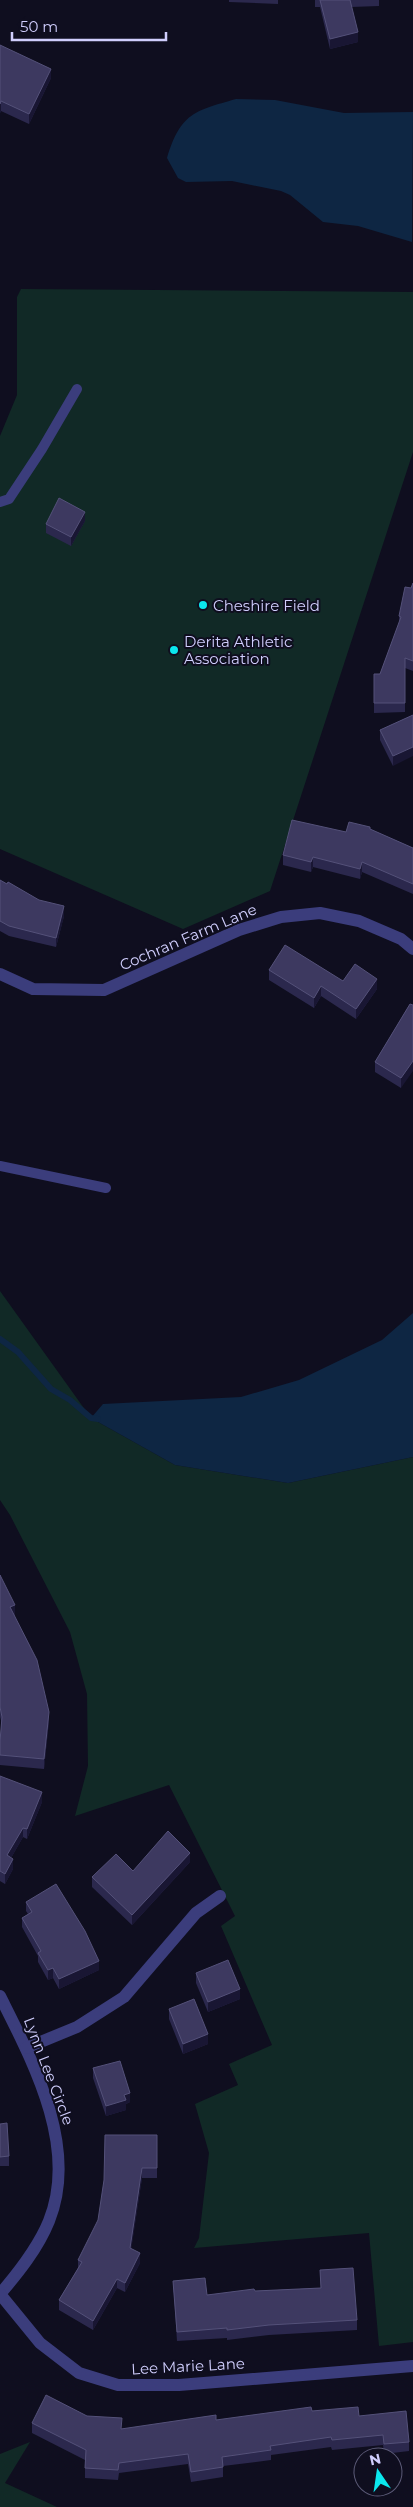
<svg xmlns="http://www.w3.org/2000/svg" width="413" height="2507" font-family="Montserrat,sans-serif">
	<rect width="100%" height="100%" fill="#0f0e1f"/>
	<g fill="#112926">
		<path d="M 21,289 L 413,292 L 413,452 L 270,891 L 183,929 L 0,849 L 0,436 L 17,395 L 17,297 Z"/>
		<path d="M 0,1291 L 91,1418 L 175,1465 L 288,1483 L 413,1457 L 413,2342 L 379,2346 L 369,2233 L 194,2248 L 199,2238 L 209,2153 L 195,2104 L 238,2085 L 229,2064 L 272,2045 L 221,1926 L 235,1916 L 169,1785 L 75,1816 L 88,1766 L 87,1694 L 70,1632 L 10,1515 L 0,1500 Z"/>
		<path d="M 30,2442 L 5,2483 L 57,2507 L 0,2507 L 0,2454 Z"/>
	</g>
	<g fill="#0e2643">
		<path d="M 236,99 L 275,100 L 344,113 L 413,112 L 412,242 L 358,226 L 323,222 L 290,195 L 281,191 L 232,181 L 186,182 L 178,178 L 167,158 C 181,113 194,111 236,99 Z"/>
		<path d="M 413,1313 L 413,1457 L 288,1483 L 175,1465 L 91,1418 L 103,1404 L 241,1397 L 299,1380 L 382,1340 Z"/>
	</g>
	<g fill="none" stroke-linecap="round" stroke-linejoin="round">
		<path stroke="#0e2643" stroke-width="6" d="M 0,1339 L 18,1352 L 51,1389 L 70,1400 L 91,1418 L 98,1419"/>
		<g stroke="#3b3d7c" stroke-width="10">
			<path d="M 0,502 L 9,499 L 42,449 L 77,389"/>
			<path d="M 0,1166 L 106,1188"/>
		</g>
		<g stroke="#3b3d7c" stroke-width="12">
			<path d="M 0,974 L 33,989 L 104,990 L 239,930 L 281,917 L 320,913 L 359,921 L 401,939 L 413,949"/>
			<path d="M 0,1996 C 33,2062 79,2147 49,2221 C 38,2248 19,2272 0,2294"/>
			<path d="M 26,2048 L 77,2027 L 124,1997 L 196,1913 L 220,1896"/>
			<path d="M 0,2294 L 40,2343 L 79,2373 L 118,2385 L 179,2385 L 413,2366"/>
		</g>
	</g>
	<g fill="#2b284d">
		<path d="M 229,0 L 278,0 L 278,4 L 229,2 Z"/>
		<path d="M 315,0 L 379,0 L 379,6 L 351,7 L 358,42 L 330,49 L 320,7 L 315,7 Z"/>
		<path d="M 0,45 L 51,78 L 29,124 L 1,111 L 0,113 Z"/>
		<path d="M 85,521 L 71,546 L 46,533 L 46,524 Z"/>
		<path d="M 413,583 L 413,671 L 405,668 L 405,712 L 374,713 L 374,674 L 380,674 L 399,623 L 399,616 Z"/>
		<path d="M 413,715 L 393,766 L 380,740 L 380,730 Z"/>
		<path d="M 370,829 L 413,848 L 413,894 L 362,872 L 360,879 L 313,867 L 311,872 L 283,865 L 283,855 L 346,832 Z"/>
		<path d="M 0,880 L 64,916 L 56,947 L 9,936 L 0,931 Z"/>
		<path d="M 269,970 L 343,981 L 377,989 L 356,1019 L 321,996 L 314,1008 L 269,980 Z"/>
		<path d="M 410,1004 L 401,1088 L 375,1072 L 375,1062 Z"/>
		<path d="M 0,1575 L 15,1614 L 14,1615 L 49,1721 L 44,1769 L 0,1765 L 0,1741 L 2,1724 L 0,1717 Z"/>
		<path d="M 0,1776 L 42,1802 L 27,1839 L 23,1837 L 11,1858 L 13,1869 L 5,1884 L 0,1881 Z"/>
		<path d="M 190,1862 L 132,1925 L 92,1887 L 92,1877 Z"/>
		<path d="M 26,1902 L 99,1970 L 59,1989 L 53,1978 L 48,1980 L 38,1962 L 38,1956 L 22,1927 L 22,1918 L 28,1914 L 26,1911 Z"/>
		<path d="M 196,1973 L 240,1999 L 208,2012 L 196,1983 Z"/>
		<path d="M 169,2009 L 208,2044 L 183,2054 L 169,2019 Z"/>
		<path d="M 93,2068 L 130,2102 L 126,2104 L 126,2110 L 106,2116 L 93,2078 Z"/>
		<path d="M 0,2124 L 9,2156 L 9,2166 L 0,2166 Z"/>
		<path d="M 157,2135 L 157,2178 L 142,2178 L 131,2249 L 140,2263 L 125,2292 L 117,2288 L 93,2330 L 59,2310 L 59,2300 L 78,2268 L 78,2260 Z"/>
		<path d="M 320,2270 L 357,2320 L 357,2330 L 269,2335 L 227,2340 L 227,2338 L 177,2341 L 173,2281 L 207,2295 L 255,2291 L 321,2288 Z"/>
		<path d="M 312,2411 L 359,2416 L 409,2442 L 409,2451 L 384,2454 L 383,2445 L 332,2450 L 331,2447 L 271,2455 L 271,2460 L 223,2466 L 223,2477 L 191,2482 L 188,2464 L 119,2473 L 118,2480 L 85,2478 L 85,2460 L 32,2433 L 32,2423 L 87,2416 L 122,2429 L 216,2420 Z"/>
	</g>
	<g fill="#191633">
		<path d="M 358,32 L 358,42 L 330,49 L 330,39 Z"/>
		<path d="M 51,69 L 51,78 L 29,124 L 29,114 Z"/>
		<path d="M 1,101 L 1,111 L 0,113 L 0,104 Z"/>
		<path d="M 85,512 L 85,521 L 71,546 L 71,537 Z"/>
		<path d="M 413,747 L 413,756 L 393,766 L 393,756 Z"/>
		<path d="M 313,857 L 313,867 L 311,872 L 311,862 Z"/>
		<path d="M 362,862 L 362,872 L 360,879 L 360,869 Z"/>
		<path d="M 64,906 L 64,916 L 56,947 L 56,938 Z"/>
		<path d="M 377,979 L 377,989 L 356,1019 L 356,1009 Z"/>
		<path d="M 321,986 L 321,996 L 314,1008 L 314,998 Z"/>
		<path d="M 413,1061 L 413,1071 L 401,1088 L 401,1078 Z"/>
		<path d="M 15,1605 L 15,1614 L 10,1617 L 10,1607 Z"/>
		<path d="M 49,1712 L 49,1721 L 44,1769 L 44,1759 Z"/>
		<path d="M 42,1792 L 42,1802 L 27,1839 L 27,1829 Z"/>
		<path d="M 23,1828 L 23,1837 L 7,1865 L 7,1855 Z"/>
		<path d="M 190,1853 L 190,1862 L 132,1925 L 132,1915 Z"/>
		<path d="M 13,1859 L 13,1869 L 5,1884 L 5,1874 Z"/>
		<path d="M 99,1961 L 99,1970 L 59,1989 L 59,1979 Z"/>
		<path d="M 53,1968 L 53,1978 L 48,1980 L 48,1970 Z"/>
		<path d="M 240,1989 L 240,1999 L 208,2012 L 208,2002 Z"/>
		<path d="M 208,2034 L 208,2044 L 183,2054 L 183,2044 Z"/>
		<path d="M 130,2093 L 130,2102 L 126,2104 L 126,2110 L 106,2116 L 106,2106 L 124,2095 Z"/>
		<path d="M 142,2168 L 142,2178 L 130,2258 L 130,2248 Z"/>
		<path d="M 140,2253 L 140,2263 L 125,2292 L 125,2283 Z"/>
		<path d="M 117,2279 L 117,2288 L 93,2330 L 93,2321 Z"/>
	</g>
	<g fill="#3d3960" stroke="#545179">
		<path d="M 320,0 L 350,0 L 358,32 L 330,39 Z"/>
		<path d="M 0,45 L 51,69 L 29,114 L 1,101 L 0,104 Z"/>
		<path d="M 59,498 L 85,512 L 71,537 L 46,524 Z"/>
		<path d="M 413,583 L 413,661 L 405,658 L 405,703 L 374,703 L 374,674 L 380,674 L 401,617 L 399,616 L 405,587 L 411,588 Z"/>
		<path d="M 413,715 L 413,747 L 393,756 L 380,730 Z"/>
		<path d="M 292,820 L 346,832 L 349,822 L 370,827 L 370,829 L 413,848 L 413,884 L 362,862 L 360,869 L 313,857 L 311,862 L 283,855 Z"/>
		<path d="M 0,880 L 7,884 L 8,882 L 39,900 L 64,906 L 56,938 L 9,926 L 0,921 Z"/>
		<path d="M 285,945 L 343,981 L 355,964 L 377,979 L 356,1009 L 321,986 L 314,998 L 269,970 Z"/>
		<path d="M 410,1004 L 413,1005 L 413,1061 L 401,1078 L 375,1062 Z"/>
		<path d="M 0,1575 L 15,1605 L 10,1607 L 37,1660 L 49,1712 L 44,1759 L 0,1755 L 0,1741 L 2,1717 L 0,1707 Z"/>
		<path d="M 0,1776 L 42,1792 L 27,1829 L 23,1828 L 7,1855 L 13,1859 L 5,1874 L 0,1871 Z"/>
		<path d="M 168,1831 L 190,1853 L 132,1915 L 92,1877 L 116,1854 L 133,1871 Z"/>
		<path d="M 56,1884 L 85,1931 L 99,1961 L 59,1979 L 53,1968 L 48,1970 L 38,1953 L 41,1951 L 22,1918 L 32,1912 L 26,1902 Z"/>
		<path d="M 228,1960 L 240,1989 L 208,2002 L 196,1973 Z"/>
		<path d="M 194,1999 L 208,2034 L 183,2044 L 169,2009 Z"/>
		<path d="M 120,2061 L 130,2093 L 124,2095 L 126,2100 L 106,2106 L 93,2068 Z"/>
		<path d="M 7,2123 L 9,2156 L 0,2157 L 0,2124 Z"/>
		<path d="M 105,2135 L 157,2135 L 157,2168 L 142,2168 L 130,2248 L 140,2253 L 125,2283 L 117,2279 L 93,2321 L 59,2300 L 82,2262 L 78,2260 L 98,2220 L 104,2180 Z"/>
		<path d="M 353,2268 L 357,2320 L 269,2325 L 227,2330 L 227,2328 L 177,2332 L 173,2281 L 205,2278 L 207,2295 L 254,2289 L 255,2291 L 321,2288 L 320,2270 Z"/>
		<path d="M 46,2395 L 87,2416 L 122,2418 L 121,2429 L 216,2415 L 216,2420 L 311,2407 L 312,2411 L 358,2407 L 359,2416 L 406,2411 L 409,2442 L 384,2444 L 383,2435 L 332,2440 L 331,2437 L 270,2446 L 271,2450 L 222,2457 L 223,2467 L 191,2472 L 188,2454 L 119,2463 L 118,2470 L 85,2468 L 86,2450 L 32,2423 Z"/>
	</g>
	<g fill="#0be7ed" stroke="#0f0e1f" stroke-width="2">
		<circle cx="203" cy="605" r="5"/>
		<circle cx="174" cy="650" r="5"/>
	</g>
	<g text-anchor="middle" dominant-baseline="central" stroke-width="4" stroke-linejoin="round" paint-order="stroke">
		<g font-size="15" fill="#d0cefd" stroke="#0f0e1f" text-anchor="start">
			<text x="213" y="605">Cheshire Field</text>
			<text x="184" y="641">Derita Athletic<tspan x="184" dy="17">Association</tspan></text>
		</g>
		<g font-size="15" fill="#d0cefd" stroke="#0f0e1f">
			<text transform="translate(188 937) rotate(-23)">Cochran Farm Lane</text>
			<text transform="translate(49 2071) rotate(69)">Lynn Lee Circle</text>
			<text transform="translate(188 2366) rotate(-3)">Lee Marie Lane</text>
		</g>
	</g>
	<g transform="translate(378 2472) rotate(347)"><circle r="24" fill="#0f0e1f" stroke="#5c5b78"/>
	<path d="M0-4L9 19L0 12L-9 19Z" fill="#0be7ed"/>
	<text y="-8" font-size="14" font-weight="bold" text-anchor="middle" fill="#d0cefd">N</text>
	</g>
	<path d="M12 32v8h154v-8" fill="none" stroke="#d0cefd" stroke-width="2.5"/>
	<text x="20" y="32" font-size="15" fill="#d0cefd" stroke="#0f0e1f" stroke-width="4" paint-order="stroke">50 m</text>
</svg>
